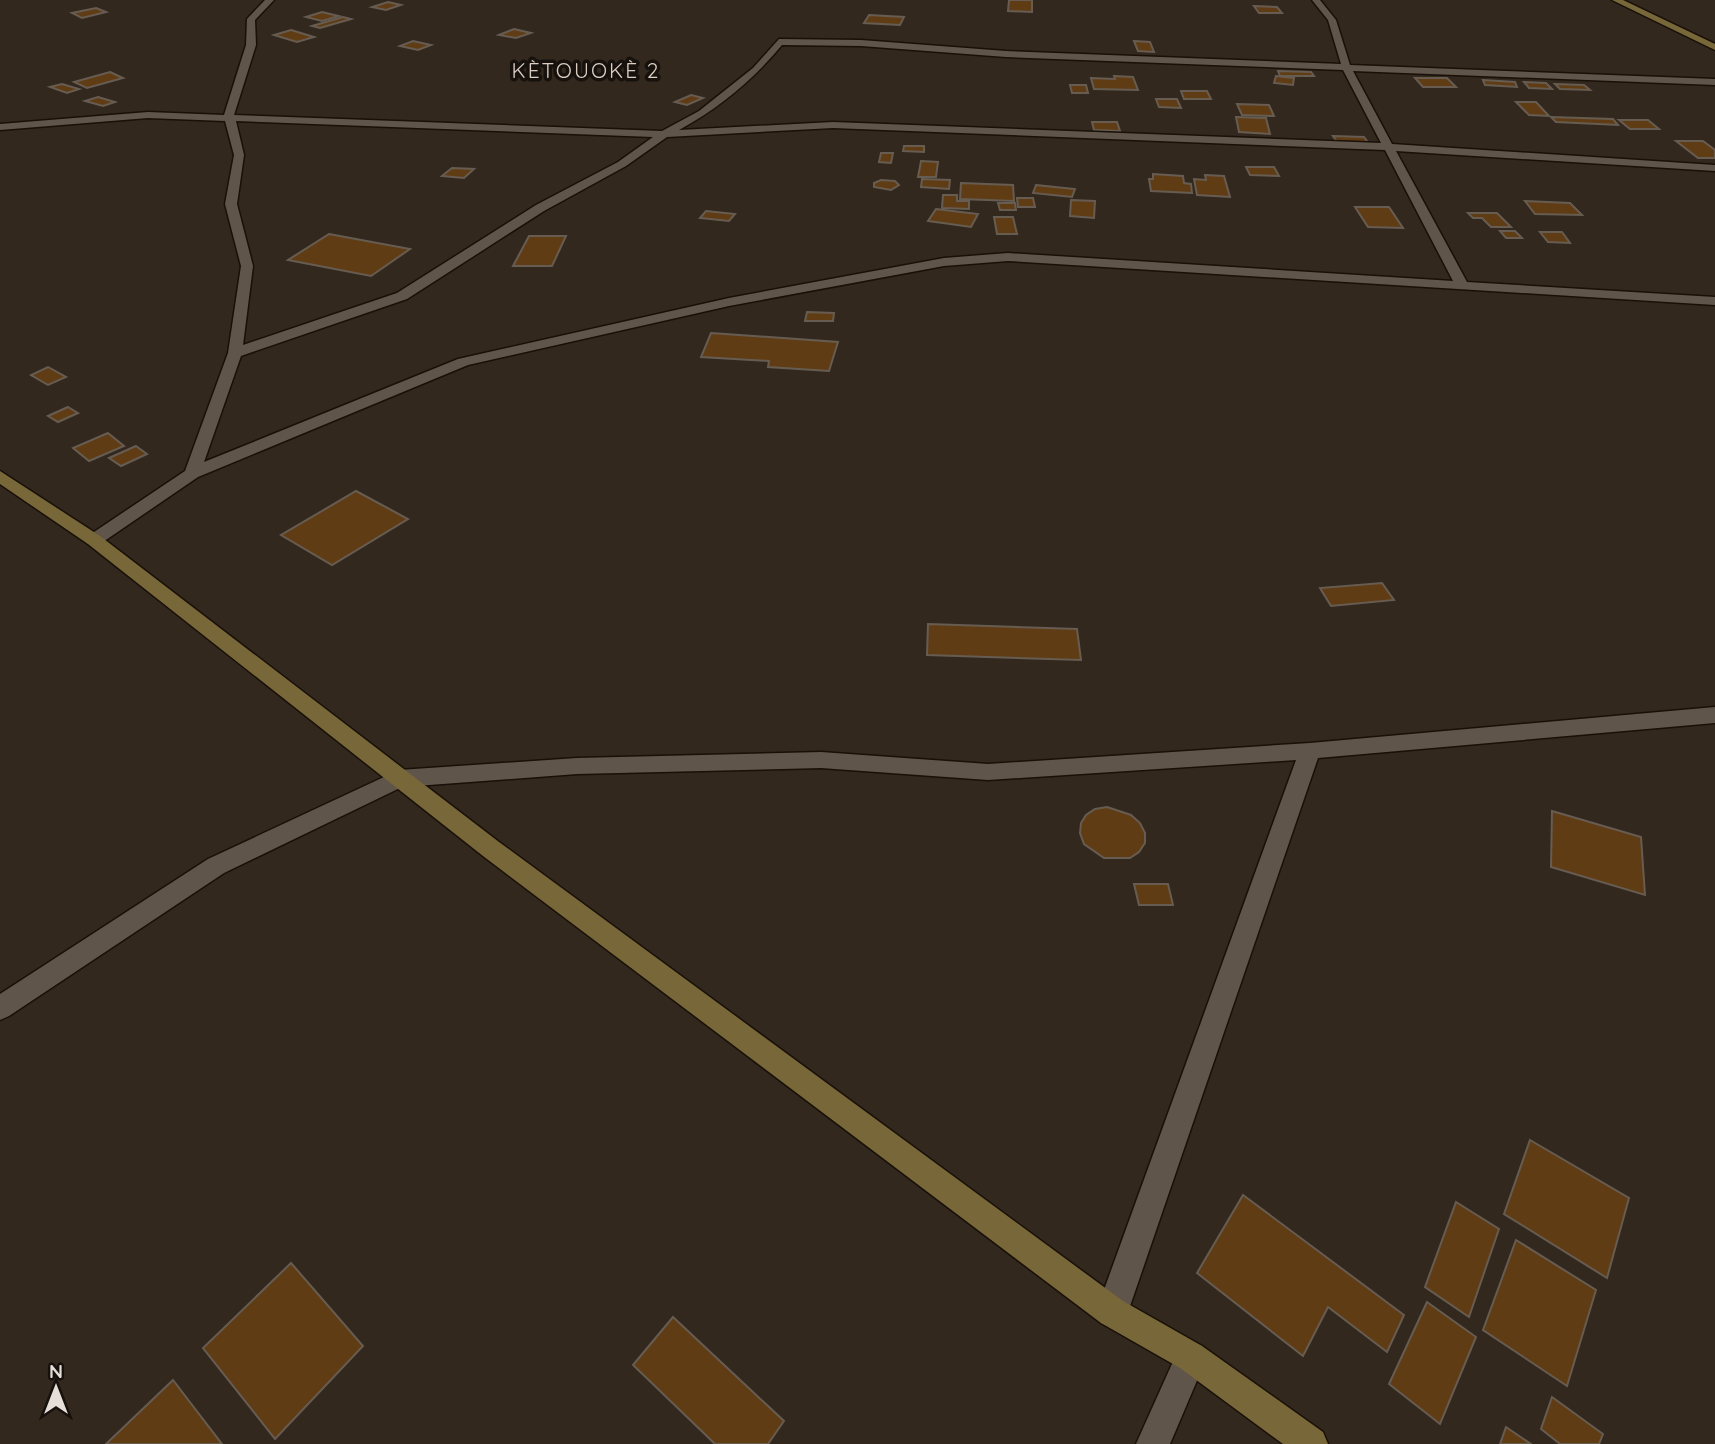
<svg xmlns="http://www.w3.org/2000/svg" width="1715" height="1444" font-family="Quicksand,sans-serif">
	<rect width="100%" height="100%" fill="#32281e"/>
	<g fill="#603c15" stroke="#675c51" stroke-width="2">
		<path d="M 1009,0 L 1032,0 L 1032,12 L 1008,11 Z"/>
		<path d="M 388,2 L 401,5 L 386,10 L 372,7 Z"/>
		<path d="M 1254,6 L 1277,7 L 1282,13 L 1259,13 Z"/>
		<path d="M 96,8 L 106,12 L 82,18 L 72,13 Z"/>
		<path d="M 322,12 L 339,16 L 322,21 L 306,17 Z"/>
		<path d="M 869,15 L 904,17 L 900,25 L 864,23 Z"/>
		<path d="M 343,17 L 351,19 L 320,28 L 312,26 Z"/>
		<path d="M 514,29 L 531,33 L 516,38 L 499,35 Z"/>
		<path d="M 291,30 L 314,37 L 297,42 L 274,35 Z"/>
		<path d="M 413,41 L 431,45 L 418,50 L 400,46 Z"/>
		<path d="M 1134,41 L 1150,42 L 1154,52 L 1138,51 Z"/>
		<path d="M 1278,71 L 1311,72 L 1314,76 L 1280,76 Z"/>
		<path d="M 110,72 L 123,78 L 87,88 L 74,82 Z"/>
		<path d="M 1114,76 L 1133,77 L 1138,90 L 1094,89 L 1091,78 L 1115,79 Z"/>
		<path d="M 1276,76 L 1294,78 L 1293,85 L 1274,83 Z"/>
		<path d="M 1415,78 L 1447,78 L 1456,87 L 1423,87 Z"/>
		<path d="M 1483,80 L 1515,82 L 1517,87 L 1485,85 Z"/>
		<path d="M 1524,82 L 1546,83 L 1552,89 L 1529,88 Z"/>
		<path d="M 62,84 L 79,89 L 67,93 L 50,87 Z"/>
		<path d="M 1555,84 L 1584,85 L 1590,90 L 1560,89 Z"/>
		<path d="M 1070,85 L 1086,85 L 1088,93 L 1072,93 Z"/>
		<path d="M 1181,91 L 1207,91 L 1211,99 L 1184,99 Z"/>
		<path d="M 691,95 L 703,98 L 687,105 L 675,102 Z"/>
		<path d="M 98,97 L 115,102 L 103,106 L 85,101 Z"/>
		<path d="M 1156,99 L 1177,99 L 1181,108 L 1159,107 Z"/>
		<path d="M 1516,102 L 1536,102 L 1549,116 L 1529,115 Z"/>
		<path d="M 1237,104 L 1269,105 L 1274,116 L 1242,115 Z"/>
		<path d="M 1236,117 L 1266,118 L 1270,134 L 1239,132 Z"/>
		<path d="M 1551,117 L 1613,119 L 1618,125 L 1556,122 Z"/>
		<path d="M 1619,120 L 1648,120 L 1659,129 L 1630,129 Z"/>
		<path d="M 1092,122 L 1117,122 L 1120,131 L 1094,130 Z"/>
		<path d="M 1333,136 L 1364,137 L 1369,144 L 1338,143 Z"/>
		<path d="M 1676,141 L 1703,141 L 1715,150 L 1715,158 L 1698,158 Z"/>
		<path d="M 904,146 L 924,146 L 924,152 L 903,151 Z"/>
		<path d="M 881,153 L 893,153 L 891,163 L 879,162 Z"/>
		<path d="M 921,161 L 938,162 L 936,177 L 918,177 Z"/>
		<path d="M 1246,167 L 1274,167 L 1279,176 L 1250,175 Z"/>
		<path d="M 452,168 L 474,169 L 464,178 L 442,176 Z"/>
		<path d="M 1153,174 L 1183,176 L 1184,183 L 1191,184 L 1192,193 L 1151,191 L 1149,179 L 1153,179 Z"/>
		<path d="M 1205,175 L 1224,176 L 1230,197 L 1197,195 L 1194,179 L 1206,180 Z"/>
		<path d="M 922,179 L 950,180 L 949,189 L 921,187 Z"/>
		<path d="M 881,180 L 895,181 L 899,185 L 891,190 L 874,187 L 874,183 Z"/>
		<path d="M 961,183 L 1013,185 L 1014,201 L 960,199 Z"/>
		<path d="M 1036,185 L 1075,189 L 1072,197 L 1033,193 Z"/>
		<path d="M 943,195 L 957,195 L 957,201 L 969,201 L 969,209 L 942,208 Z"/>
		<path d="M 1017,198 L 1033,198 L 1035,207 L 1018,207 Z"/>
		<path d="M 1071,200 L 1095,201 L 1094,218 L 1070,216 Z"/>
		<path d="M 1525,201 L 1570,203 L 1582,215 L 1535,214 Z"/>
		<path d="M 998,203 L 1015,203 L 1016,210 L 1000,210 Z"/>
		<path d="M 1355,207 L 1389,207 L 1403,228 L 1368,227 Z"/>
		<path d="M 936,209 L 978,214 L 971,227 L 928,221 Z"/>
		<path d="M 706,211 L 735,214 L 729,221 L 700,218 Z"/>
		<path d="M 1468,213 L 1497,213 L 1511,227 L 1491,227 L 1482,218 L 1473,218 Z"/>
		<path d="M 994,217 L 1013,217 L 1017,234 L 997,234 Z"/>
		<path d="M 1500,231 L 1515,231 L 1522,238 L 1506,238 Z"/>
		<path d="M 1540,232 L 1562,232 L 1570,243 L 1548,242 Z"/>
		<path d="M 329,234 L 410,249 L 371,276 L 288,260 Z"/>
		<path d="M 529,236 L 566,236 L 552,266 L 513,266 Z"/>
		<path d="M 807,312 L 834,313 L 833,321 L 805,321 Z"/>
		<path d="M 711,333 L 838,342 L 829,371 L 768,367 L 769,361 L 701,357 Z"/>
		<path d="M 48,367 L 66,377 L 48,385 L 31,375 Z"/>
		<path d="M 68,407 L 78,413 L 58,422 L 48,416 Z"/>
		<path d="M 108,433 L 124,446 L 89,461 L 73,448 Z"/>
		<path d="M 136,446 L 147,454 L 121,466 L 109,458 Z"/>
		<path d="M 356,491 L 408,519 L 332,565 L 281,535 Z"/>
		<path d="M 1382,583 L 1394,600 L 1331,606 L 1320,588 Z"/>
		<path d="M 928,624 L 1077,629 L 1081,660 L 927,655 Z"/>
		<path d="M 1107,807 L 1131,815 L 1140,823 L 1145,833 L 1145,843 L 1139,852 L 1130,858 L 1104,858 L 1084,844 L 1080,833 L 1081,823 L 1086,815 L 1095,809 Z"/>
		<path d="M 1552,811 L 1641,837 L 1645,895 L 1551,867 Z"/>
		<path d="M 1134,884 L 1168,884 L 1173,905 L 1139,905 Z"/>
		<path d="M 1530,1140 L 1629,1198 L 1607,1278 L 1504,1214 Z"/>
		<path d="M 1243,1195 L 1404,1315 L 1387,1352 L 1328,1307 L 1303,1356 L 1197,1273 Z"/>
		<path d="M 1456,1202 L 1499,1229 L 1469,1317 L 1425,1287 Z"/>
		<path d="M 1516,1240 L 1596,1290 L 1567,1386 L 1483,1330 Z"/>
		<path d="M 291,1263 L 363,1346 L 275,1439 L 203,1348 Z"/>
		<path d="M 1427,1302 L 1476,1337 L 1440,1424 L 1389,1384 Z"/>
		<path d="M 673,1317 L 784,1421 L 768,1444 L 715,1444 L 633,1365 Z"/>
		<path d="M 173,1380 L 222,1444 L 106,1444 Z"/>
		<path d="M 1552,1397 L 1603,1434 L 1599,1444 L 1560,1444 L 1541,1429 Z"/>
		<path d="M 1506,1427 L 1531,1444 L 1500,1444 Z"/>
	</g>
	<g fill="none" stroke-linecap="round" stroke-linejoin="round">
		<g stroke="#191008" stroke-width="3">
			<g id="street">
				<path d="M 265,0 L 274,0 L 255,20 L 256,45 L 234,115 L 662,131 L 699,111 L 753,68 L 779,39 L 861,40 L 1006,51 L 1341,64 L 1328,20 L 1312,0 L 1320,0 L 1336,20 L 1350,65 L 1715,79 L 1715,85 L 1353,71 L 1392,144 L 1715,165 L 1715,171 L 1396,151 L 1467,282 L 1715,297 L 1715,305 L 1008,261 L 944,266 L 729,306 L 468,365 L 198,477 L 100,544 L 88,544 L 85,540 L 88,536 L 185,471 L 228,353 L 241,266 L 225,204 L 234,155 L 225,121 L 148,118 L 0,130 L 0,124 L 148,112 L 224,115 L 246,45 L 247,19 ZM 782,45 L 861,46 L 1006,57 L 1343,70 L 1381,143 L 833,122 L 679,130 C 719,108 753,80 782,45 ZM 236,121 L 653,137 L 618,162 L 536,205 L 397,293 L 243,345 L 253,266 L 237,204 L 244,155 ZM 833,128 L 1385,150 L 1453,281 L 1008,253 L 944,258 L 729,298 L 458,359 L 204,462 L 241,356 L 407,299 L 544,211 L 626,166 L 667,137 Z"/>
				<path d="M 1715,707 L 1715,723 L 1318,758 L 1128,1312 L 1123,1323 L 1112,1328 L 1101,1323 L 1096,1312 L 1296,760 L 988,780 L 821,768 L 577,774 L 402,787 L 224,873 L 9,1016 L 0,1020 L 0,994 L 208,859 L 399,770 L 577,758 L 821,752 L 988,764 L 1310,743 Z"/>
				<path d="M 1191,1341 L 1202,1346 L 1207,1357 L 1170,1444 L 1136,1444 L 1180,1346 Z"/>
			</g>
		</g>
		<g stroke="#191008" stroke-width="3">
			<g id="secondary">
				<path d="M 1612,0 L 1623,0 L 1715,44 L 1715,50 Z"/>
				<path d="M 0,471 L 100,536 L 499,842 L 1123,1301 L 1202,1346 L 1323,1432 L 1328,1444 L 1283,1444 L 1180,1368 L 1101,1323 L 483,856 L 88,544 L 0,484 Z"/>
			</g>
		</g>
		<use href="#street" fill="#60554a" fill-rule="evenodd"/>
		<use href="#secondary" fill="#776739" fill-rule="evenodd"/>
	</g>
	<g text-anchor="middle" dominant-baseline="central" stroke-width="7" stroke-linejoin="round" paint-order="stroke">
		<g font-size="21" letter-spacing="2" fill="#dbcdc1" stroke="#16110d">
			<text x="586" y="70">KÈTOUOKÈ 2</text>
		</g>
	</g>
	<g transform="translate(56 1388)" stroke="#16110d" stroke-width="5" paint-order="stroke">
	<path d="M0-5L12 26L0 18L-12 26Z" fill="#e6dfd9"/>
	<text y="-10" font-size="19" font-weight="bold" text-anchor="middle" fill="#e6dfd9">N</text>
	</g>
</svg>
